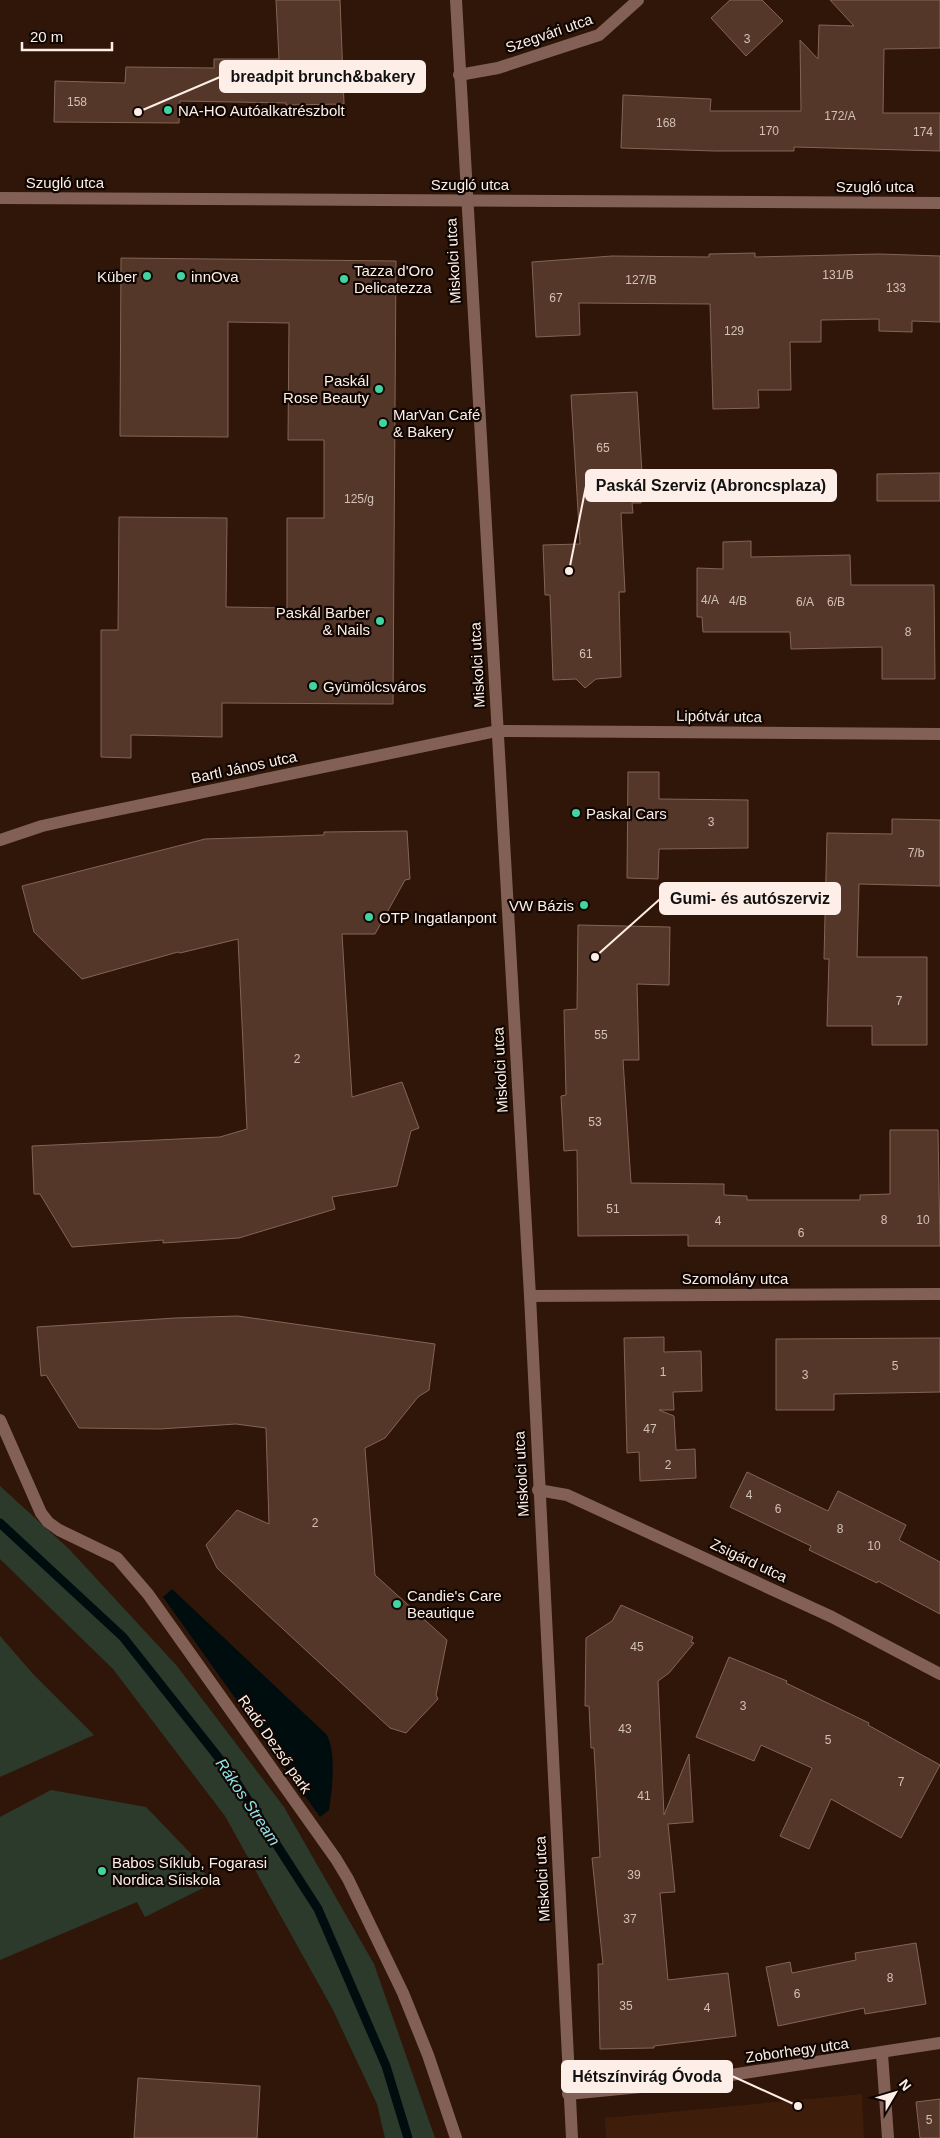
<svg xmlns="http://www.w3.org/2000/svg" width="940" height="2138" font-family="Arial,sans-serif">
	<rect width="100%" height="100%" fill="#301608"/>
	<path fill="#3e1d0b" d="M 862,2094 L 864,2138 L 606,2138 L 605,2118 Z"/>
	<g fill="#2c3a2c">
		<path d="M 0,1486 L 69,1549 L 177,1666 L 284,1807 L 374,1964 L 435,2138 L 385,2138 L 377,2104 L 332,2008 L 225,1816 L 113,1669 L 0,1559 Z"/>
		<path d="M 0,1636 L 33,1674 L 94,1735 L 0,1777 Z"/>
		<path d="M 51,1790 L 146,1807 L 196,1859 L 211,1884 L 145,1917 L 137,1902 L 0,1960 L 0,1817 Z"/>
	</g>
	<path fill="#000d0f" d="M 172,1589 L 326,1734 C 337,1750 332,1791 329,1810 L 320,1817 L 163,1597 Z"/>
	<g fill="none" stroke-linecap="round" stroke-linejoin="round">
		<path stroke="#000d0f" stroke-width="9" d="M 0,1523 L 123,1637 L 230,1772 L 318,1909 L 386,2066 L 408,2138"/>
	</g>
	<g fill="#543728" stroke="#846454">
		<path d="M 276,0 L 340,0 L 344,104 L 286,105 L 286,103 L 180,101 L 179,123 L 54,122 L 55,81 L 125,83 L 126,67 L 214,68 L 214,59 L 279,59 Z"/>
		<path d="M 730,0 L 762,0 L 783,21 L 746,56 L 711,18 Z"/>
		<path d="M 830,0 L 940,0 L 940,48 L 884,49 L 883,113 L 940,113 L 940,151 L 794,147 L 794,151 L 715,151 L 621,148 L 623,95 L 711,99 L 710,111 L 801,111 L 800,40 L 818,59 L 819,25 L 854,26 Z"/>
		<path d="M 755,253 L 755,257 L 879,254 L 940,256 L 940,322 L 912,321 L 912,332 L 879,331 L 879,319 L 821,320 L 821,342 L 790,342 L 791,390 L 758,390 L 759,408 L 713,409 L 710,304 L 579,303 L 580,335 L 536,337 L 532,262 L 612,256 L 709,257 L 709,254 Z"/>
		<path d="M 121,258 L 396,261 L 393,704 L 222,703 L 222,737 L 131,735 L 131,758 L 101,757 L 101,630 L 118,630 L 119,517 L 227,518 L 226,607 L 287,608 L 287,518 L 324,518 L 324,440 L 288,440 L 289,323 L 228,322 L 228,437 L 120,436 Z"/>
		<path d="M 637,392 L 643,489 L 641,489 L 641,503 L 632,503 L 633,513 L 621,513 L 625,592 L 619,592 L 621,677 L 596,679 L 585,688 L 576,679 L 553,680 L 550,595 L 545,595 L 543,545 L 580,544 L 571,395 Z"/>
		<path d="M 940,473 L 940,501 L 877,501 L 877,474 Z"/>
		<path d="M 751,541 L 751,557 L 850,555 L 851,585 L 934,585 L 935,679 L 882,679 L 882,647 L 791,649 L 790,632 L 703,632 L 702,617 L 697,617 L 697,568 L 723,569 L 723,542 Z"/>
		<path d="M 628,772 L 659,772 L 659,799 L 748,800 L 748,848 L 659,849 L 658,879 L 627,878 Z"/>
		<path d="M 892,819 L 940,820 L 940,886 L 859,884 L 857,957 L 927,957 L 927,1045 L 872,1045 L 872,1026 L 827,1026 L 829,959 L 824,959 L 827,833 L 892,834 Z"/>
		<path d="M 407,831 L 410,879 L 405,880 L 375,934 L 342,934 L 352,1097 L 402,1082 L 419,1128 L 411,1131 L 397,1186 L 332,1197 L 335,1209 L 239,1238 L 163,1243 L 163,1240 L 72,1247 L 40,1194 L 34,1194 L 32,1146 L 220,1137 L 247,1129 L 238,939 L 180,953 L 178,952 L 82,979 L 34,932 L 22,886 L 205,839 L 324,835 L 324,832 Z"/>
		<path d="M 578,925 L 670,927 L 669,985 L 637,984 L 639,1060 L 623,1060 L 631,1183 L 724,1184 L 724,1195 L 747,1196 L 747,1200 L 860,1200 L 860,1195 L 890,1194 L 890,1130 L 938,1130 L 940,1246 L 688,1246 L 688,1235 L 578,1236 L 577,1150 L 564,1151 L 561,1096 L 566,1095 L 564,1010 L 577,1009 Z"/>
		<path d="M 238,1316 L 435,1344 L 429,1390 L 418,1397 L 385,1438 L 365,1448 L 375,1575 L 447,1640 L 436,1695 L 438,1699 L 406,1733 L 390,1728 L 217,1568 L 206,1545 L 237,1510 L 269,1524 L 266,1428 L 236,1424 L 160,1429 L 79,1428 L 46,1375 L 41,1376 L 37,1327 L 175,1318 Z"/>
		<path d="M 664,1337 L 664,1352 L 701,1351 L 702,1391 L 673,1392 L 674,1410 L 659,1410 L 674,1416 L 676,1450 L 695,1449 L 696,1478 L 640,1481 L 639,1452 L 627,1453 L 624,1338 Z"/>
		<path d="M 940,1338 L 940,1392 L 834,1394 L 834,1410 L 776,1410 L 776,1339 Z"/>
		<path d="M 747,1472 L 828,1511 L 838,1491 L 906,1525 L 899,1540 L 940,1562 L 940,1614 L 878,1581 L 877,1583 L 809,1550 L 811,1546 L 730,1507 Z"/>
		<path d="M 621,1605 L 693,1637 L 691,1642 L 694,1643 L 669,1673 L 658,1681 L 664,1815 L 689,1754 L 693,1822 L 668,1824 L 675,1892 L 660,1893 L 668,1980 L 728,1973 L 736,2036 L 654,2046 L 654,2048 L 600,2049 L 598,1964 L 603,1964 L 592,1858 L 600,1857 L 594,1748 L 591,1748 L 589,1706 L 585,1706 L 586,1638 L 612,1621 Z"/>
		<path d="M 729,1657 L 787,1681 L 786,1683 L 869,1723 L 868,1725 L 940,1765 L 901,1838 L 831,1799 L 809,1849 L 780,1836 L 812,1768 L 761,1745 L 754,1761 L 696,1737 Z"/>
		<path d="M 916,1943 L 926,2004 L 865,2014 L 864,2008 L 778,2026 L 766,1967 L 790,1962 L 792,1973 L 856,1960 L 855,1953 Z"/>
		<path d="M 138,2078 L 260,2086 L 257,2138 L 134,2138 Z"/>
		<path d="M 940,2099 L 940,2138 L 920,2138 L 916,2102 Z"/>
	</g>
	<g fill="none" stroke-linecap="round" stroke-linejoin="round">
		<path stroke="#836055" stroke-width="12" d="M 0,1420 L 41,1513 L 48,1522 L 59,1530 L 117,1558 L 148,1594 L 336,1859 L 348,1879 L 403,1993 L 428,2055 L 456,2138"/>
		<g stroke="#836055" stroke-width="12">
			<path d="M 459,75 L 498,68 L 599,35 L 638,0"/>
			<path d="M 0,840 L 42,826 L 78,818 L 497,731 L 940,734"/>
			<path d="M 530,1296 L 940,1294"/>
			<path d="M 538,1490 L 567,1495 L 832,1617 L 940,1674"/>
			<path d="M 882,2054 L 888,2138"/>
			<path d="M 568,2094 L 672,2084 L 940,2043"/>
		</g>
		<g stroke="#836055" stroke-width="12">
			<path d="M 456,0 L 530,1296 L 572,2138"/>
			<path d="M 0,198 L 940,203"/>
		</g>
	</g>
	<g fill="#40d4a2" stroke="#100602" stroke-width="2">
		<circle cx="168" cy="110" r="5"/>
		<circle cx="147" cy="276" r="5"/>
		<circle cx="181" cy="276" r="5"/>
		<circle cx="344" cy="279" r="5"/>
		<circle cx="379" cy="389" r="5"/>
		<circle cx="383" cy="423" r="5"/>
		<circle cx="380" cy="621" r="5"/>
		<circle cx="313" cy="686" r="5"/>
		<circle cx="576" cy="813" r="5"/>
		<circle cx="584" cy="905" r="5"/>
		<circle cx="369" cy="917" r="5"/>
		<circle cx="397" cy="1604" r="5"/>
		<circle cx="102" cy="1871" r="5"/>
	</g>
	<g text-anchor="middle" dominant-baseline="central" stroke-width="4.5" stroke-linejoin="round" paint-order="stroke">
		<g font-size="12" fill="#d3c0b7">
			<text x="747" y="39">3</text>
			<text x="77" y="102">158</text>
			<text x="840" y="116">172/A</text>
			<text x="666" y="123">168</text>
			<text x="769" y="131">170</text>
			<text x="923" y="132">174</text>
			<text x="838" y="275">131/B</text>
			<text x="641" y="280">127/B</text>
			<text x="896" y="288">133</text>
			<text x="556" y="298">67</text>
			<text x="734" y="331">129</text>
			<text x="603" y="448">65</text>
			<text x="359" y="499">125/g</text>
			<text x="710" y="600">4/A</text>
			<text x="738" y="601">4/B</text>
			<text x="805" y="602">6/A</text>
			<text x="836" y="602">6/B</text>
			<text x="908" y="632">8</text>
			<text x="586" y="654">61</text>
			<text x="711" y="822">3</text>
			<text x="916" y="853">7/b</text>
			<text x="899" y="1001">7</text>
			<text x="601" y="1035">55</text>
			<text x="297" y="1059">2</text>
			<text x="595" y="1122">53</text>
			<text x="613" y="1209">51</text>
			<text x="884" y="1220">8</text>
			<text x="923" y="1220">10</text>
			<text x="718" y="1221">4</text>
			<text x="801" y="1233">6</text>
			<text x="895" y="1366">5</text>
			<text x="663" y="1372">1</text>
			<text x="805" y="1375">3</text>
			<text x="650" y="1429">47</text>
			<text x="668" y="1465">2</text>
			<text x="749" y="1495">4</text>
			<text x="778" y="1509">6</text>
			<text x="315" y="1523">2</text>
			<text x="840" y="1529">8</text>
			<text x="874" y="1546">10</text>
			<text x="637" y="1647">45</text>
			<text x="743" y="1706">3</text>
			<text x="625" y="1729">43</text>
			<text x="828" y="1740">5</text>
			<text x="901" y="1782">7</text>
			<text x="644" y="1796">41</text>
			<text x="634" y="1875">39</text>
			<text x="630" y="1919">37</text>
			<text x="890" y="1978">8</text>
			<text x="797" y="1994">6</text>
			<text x="626" y="2006">35</text>
			<text x="707" y="2008">4</text>
			<text x="929" y="2120">5</text>
		</g>
		<g font-size="15" fill="#fdeee7" stroke="#100602">
			<text transform="translate(549 33) rotate(-19)">Szegvári utca</text>
			<text x="65" y="182">Szugló utca</text>
			<text x="470" y="184">Szugló utca</text>
			<text x="875" y="186">Szugló utca</text>
			<text transform="translate(453 261) rotate(-93)">Miskolci utca</text>
			<text transform="translate(477 665) rotate(-93)">Miskolci utca</text>
			<text transform="translate(719 716) rotate(1)">Lipótvár utca</text>
			<text transform="translate(244 767) rotate(-12)">Bartl János utca</text>
			<text transform="translate(500 1070) rotate(-93)">Miskolci utca</text>
			<text x="735" y="1278">Szomolány utca</text>
			<text transform="translate(521 1474) rotate(-93)">Miskolci utca</text>
			<text transform="translate(749 1560) rotate(25)">Zsigárd utca</text>
			<text transform="translate(275 1744) rotate(55)">Radó Dezső park</text>
			<text transform="translate(542 1879) rotate(-93)">Miskolci utca</text>
			<text transform="translate(797 2050) rotate(-8)">Zoborhegy utca</text>
		</g>
		<g font-size="15" fill="#fdeee7" stroke="#100602" text-anchor="start">
			<text x="178" y="110">NA-HO Autóalkatrészbolt</text>
			<text x="354" y="270">Tazza d'Oro<tspan x="354" dy="17">Delicatezza</tspan></text>
			<text x="137" y="276" text-anchor="end">Küber</text>
			<text x="191" y="276">innOva</text>
			<text x="369" y="380" text-anchor="end">Paskál<tspan x="369" dy="17">Rose Beauty</tspan></text>
			<text x="393" y="414">MarVan Café<tspan x="393" dy="17">&amp; Bakery</tspan></text>
			<text x="370" y="612" text-anchor="end">Paskál Barber<tspan x="370" dy="17">&amp; Nails</tspan></text>
			<text x="323" y="686">Gyümölcsváros</text>
			<text x="586" y="813">Paskal Cars</text>
			<text x="574" y="905" text-anchor="end">VW Bázis</text>
			<text x="379" y="917">OTP Ingatlanpont</text>
			<text x="407" y="1595">Candie's Care<tspan x="407" dy="17">Beautique</tspan></text>
			<text x="112" y="1862">Babos Síklub, Fogarasi<tspan x="112" dy="17">Nordica Síiskola</tspan></text>
		</g>
		<g font-size="16" font-style="italic" fill="#91e1e7" stroke="#100602">
			<text transform="translate(248 1802) rotate(56)">Rákos Stream</text>
		</g>
	</g>
	<path fill="none" stroke="#fdeee7" stroke-width="2" d="M138 112L220 77M569 571L586 486M595 957L660 899M798 2106L732 2076"/>
	<g fill="#fdeee7" stroke="#100602" stroke-width="2">
		<circle cx="138" cy="112" r="5"/>
		<circle cx="569" cy="571" r="5"/>
		<circle cx="595" cy="957" r="5"/>
		<circle cx="798" cy="2106" r="5"/>
	</g>
	<g fill="#fdeee7" stroke="#fdeee7" stroke-width="2">
		<rect x="220" y="61" width="205" height="31" rx="5"/>
		<rect x="586" y="470" width="250" height="31" rx="5"/>
		<rect x="660" y="883" width="180" height="31" rx="5"/>
		<rect x="562" y="2061" width="170" height="31" rx="5"/>
	</g>
	<g font-size="16" text-anchor="middle" font-weight="bold" fill="#111">
		<text x="323" y="82">breadpit brunch&amp;bakery</text>
		<text x="711" y="491">Paskál Szerviz (Abroncsplaza)</text>
		<text x="750" y="904">Gumi- és autószerviz</text>
		<text x="647" y="2082">Hétszínvirág Óvoda</text>
	</g>
	<g transform="translate(895 2093) rotate(52)" stroke="#100602" stroke-width="4" paint-order="stroke">
	<path d="M0-4L9 19L0 12L-9 19Z" fill="#fdeee7"/>
	<text y="-8" font-size="14" font-weight="bold" text-anchor="middle" fill="#fdeee7">N</text>
	</g>
	<path d="M22 42v8h90v-8" fill="none" stroke="#fdeee7" stroke-width="2.5"/>
	<text x="30" y="42" font-size="15" fill="#fdeee7" stroke="#100602" stroke-width="4" paint-order="stroke">20 m</text>
</svg>
